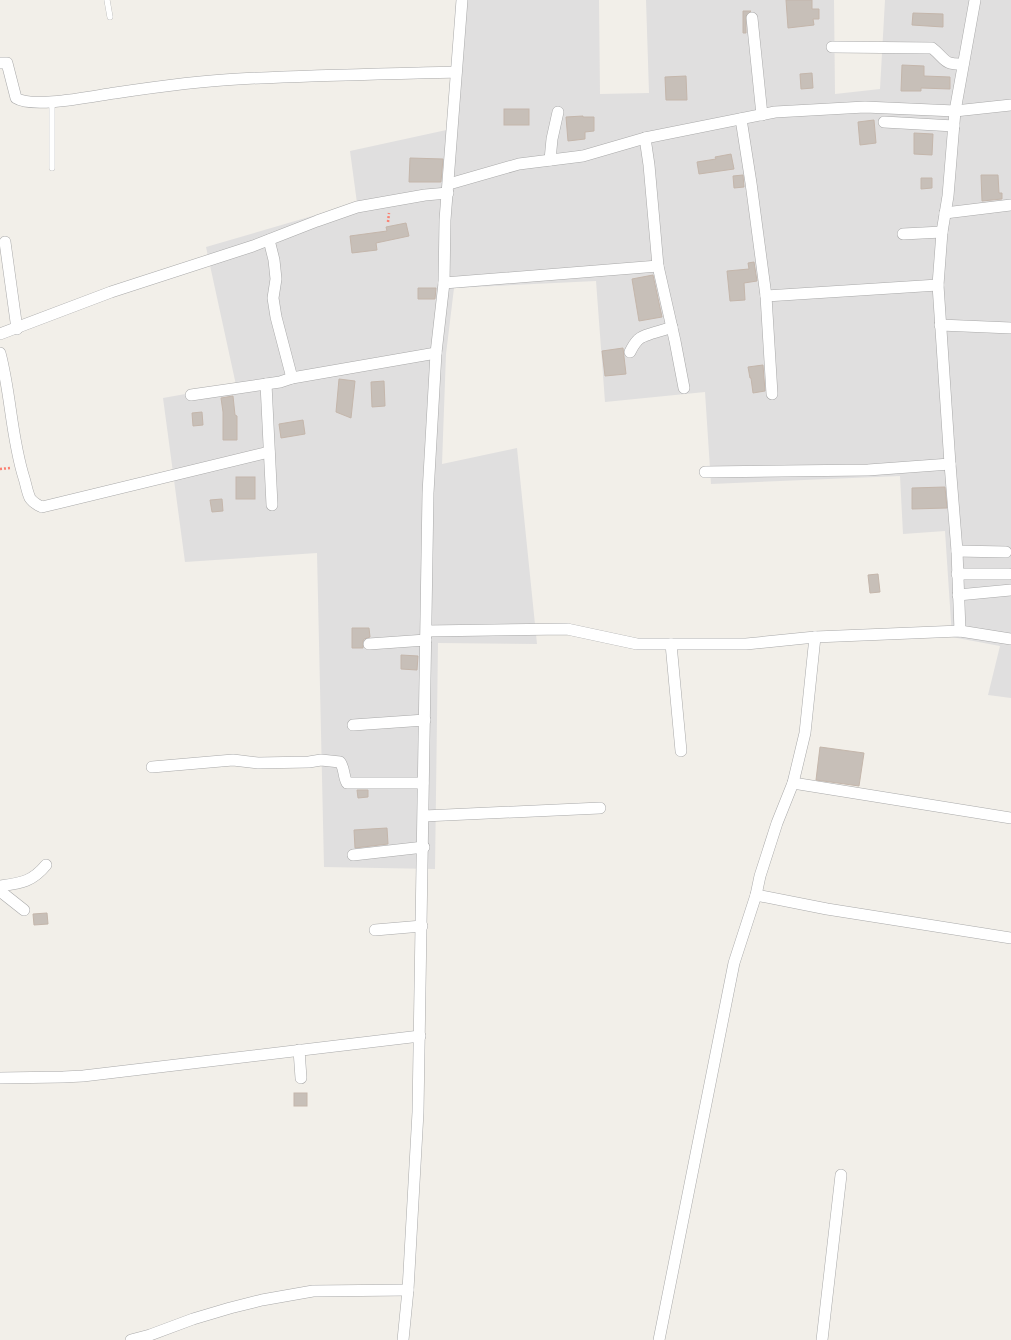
<svg xmlns="http://www.w3.org/2000/svg" width="1011" height="1340" font-family="'Golos Text',sans-serif">
	<rect width="100%" height="100%" fill="#f2efe9"/>
	<path fill="#e0dfdf" d="M 456,0 L 599,0 L 600,94 L 649,93 L 646,0 L 834,0 L 835,94 L 880,89 L 885,0 L 1011,0 L 1011,698 L 988,695 L 1000,646 L 952,637 L 945,531 L 903,534 L 900,476 L 711,484 L 705,392 L 605,402 L 596,281 L 454,288 L 446,354 L 442,464 L 517,448 L 537,644 L 438,643 L 435,869 L 324,867 L 317,553 L 185,562 L 163,398 L 236,385 L 206,247 L 357,203 L 350,151 L 451,129 Z"/>
	<g fill="#c7bfb8" stroke="#c4b6ab">
		<path d="M 786,0 L 812,0 L 812,9 L 819,9 L 819,19 L 813,19 L 814,25 L 788,28 Z"/>
		<path d="M 743,11 L 751,11 L 746,16 L 746,33 L 743,33 Z"/>
		<path d="M 913,13 L 943,14 L 943,27 L 912,25 Z"/>
		<path d="M 902,65 L 924,66 L 924,76 L 950,77 L 950,89 L 921,88 L 921,91 L 901,91 Z"/>
		<path d="M 812,73 L 813,88 L 801,89 L 800,74 Z"/>
		<path d="M 686,76 L 687,100 L 666,100 L 665,77 Z"/>
		<rect x="504" y="109" width="25" height="16"/>
		<path d="M 583,116 L 583,117 L 594,117 L 594,131 L 585,132 L 585,139 L 568,141 L 566,117 Z"/>
		<path d="M 874,120 L 876,143 L 860,145 L 858,122 Z"/>
		<path d="M 914,133 L 933,134 L 932,155 L 914,154 Z"/>
		<path d="M 731,154 L 734,169 L 699,174 L 697,162 L 716,159 L 715,157 Z"/>
		<path d="M 410,158 L 443,159 L 441,182 L 409,182 Z"/>
		<path d="M 743,175 L 744,187 L 734,188 L 733,176 Z"/>
		<path d="M 981,175 L 998,175 L 999,193 L 1002,193 L 1002,199 L 982,201 Z"/>
		<path d="M 921,178 L 932,178 L 932,188 L 921,189 Z"/>
		<path d="M 406,223 L 409,236 L 376,243 L 377,250 L 352,253 L 350,236 L 387,231 L 386,227 Z"/>
		<path d="M 754,262 L 757,281 L 744,283 L 745,300 L 730,301 L 727,271 L 749,269 L 748,263 Z"/>
		<path d="M 653,275 L 662,317 L 639,321 L 632,279 Z"/>
		<path d="M 418,288 L 436,288 L 435,299 L 418,299 Z"/>
		<path d="M 623,348 L 626,374 L 605,376 L 602,351 Z"/>
		<path d="M 763,365 L 765,391 L 753,393 L 751,378 L 750,378 L 748,367 Z"/>
		<path d="M 339,379 L 355,381 L 351,418 L 336,412 Z"/>
		<path d="M 384,381 L 385,406 L 372,407 L 371,382 Z"/>
		<path d="M 233,396 L 235,415 L 237,416 L 237,440 L 223,440 L 223,412 L 221,398 Z"/>
		<path d="M 202,412 L 203,425 L 193,426 L 192,413 Z"/>
		<path d="M 303,420 L 305,434 L 281,438 L 279,424 Z"/>
		<rect x="236" y="477" width="19" height="22"/>
		<path d="M 945,487 L 947,508 L 912,509 L 912,488 Z"/>
		<path d="M 222,499 L 223,511 L 212,512 L 210,500 Z"/>
		<path d="M 878,574 L 880,592 L 870,593 L 868,575 Z"/>
		<path d="M 352,628 L 369,628 L 370,637 L 364,639 L 363,641 L 363,648 L 352,648 Z"/>
		<path d="M 401,655 L 418,656 L 417,670 L 401,669 Z"/>
		<path d="M 820,747 L 864,753 L 859,786 L 816,780 Z"/>
		<path d="M 357,790 L 368,790 L 368,797 L 358,798 Z"/>
		<path d="M 387,828 L 388,844 L 355,848 L 354,830 Z"/>
		<path d="M 47,913 L 48,924 L 34,925 L 33,914 Z"/>
		<rect x="294" y="1093" width="13" height="13"/>
	</g>
	<g fill="none" stroke-linecap="round" stroke-linejoin="round">
		<g stroke="#a9a9a9" stroke-width="6">
			<g id="service">
				<path d="M 107,0 L 110,17"/>
				<path d="M 52,102 L 52,168"/>
			</g>
		</g>
		<g stroke="#a9a9a9" stroke-width="12">
			<g id="minor">
				<path d="M 752,18 L 762,115"/>
				<path d="M 832,47 L 932,48 C 946,59 943,65 963,64"/>
				<path d="M 0,63 L 7,63 L 16,98 C 33,109 93,96 115,93 C 155,87 197,81 238,79 C 311,75 384,74 456,72"/>
				<path d="M 741,119 L 751,183 L 766,296 L 772,394"/>
				<path d="M 884,122 L 954,126"/>
				<path d="M 645,138 L 649,165 L 658,266 L 675,341 L 684,388"/>
				<path d="M 550,160 L 552,139 L 558,112"/>
				<path d="M 449,184 L 519,164 L 583,156 L 645,138 L 775,112 L 865,107 L 955,111 L 1011,105"/>
				<path d="M 945,213 L 1011,205"/>
				<path d="M 903,234 L 942,232"/>
				<path d="M 269,240 L 274,260 L 276,279 L 273,298 L 276,317 L 292,378"/>
				<path d="M 5,242 L 17,329"/>
				<path d="M 444,283 L 658,266"/>
				<path d="M 766,296 L 938,285"/>
				<path d="M 940,325 L 1011,328"/>
				<path d="M 0,334 L 111,292 L 253,246 L 317,221 L 357,207 L 425,195 L 448,193"/>
				<path d="M 630,352 C 632,348 634,344 637,341 C 642,334 663,331 672,327"/>
				<path d="M 0,353 C 11,394 11,437 24,478 C 26,484 27,492 30,498 C 33,503 38,505 42,507 L 269,452"/>
				<path d="M 266,384 L 272,505"/>
				<path d="M 191,395 L 280,382 L 292,378 L 436,353"/>
				<path d="M 705,472 L 868,470 L 950,464"/>
				<path d="M 957,551 L 1006,552"/>
				<path d="M 957,574 L 1009,574"/>
				<path d="M 958,595 L 1011,590"/>
				<path d="M 427,631 L 567,629 L 637,644 L 746,644 L 815,637 L 960,631 L 1011,639"/>
				<path d="M 960,631 L 957,551 L 950,464 L 938,285 L 942,232 L 948,196 L 955,111 L 975,0"/>
				<path d="M 369,644 L 426,640"/>
				<path d="M 671,644 L 681,751"/>
				<path d="M 353,725 L 425,720"/>
				<path d="M 152,767 L 233,760 L 258,763 L 309,762 L 321,760 L 340,762 C 345,769 343,776 347,783 L 423,783"/>
				<path d="M 793,783 L 1011,818"/>
				<path d="M 424,816 L 600,808"/>
				<path d="M 353,855 L 424,847"/>
				<path d="M 0,886 C 21,883 32,882 46,865"/>
				<path d="M 0,891 L 24,910"/>
				<path d="M 756,895 L 827,909 L 1011,938"/>
				<path d="M 375,930 L 422,926"/>
				<path d="M 299,1050 L 301,1078"/>
				<path d="M 0,1078 L 63,1077 L 83,1076 L 420,1036"/>
				<path d="M 131,1340 L 150,1335 L 193,1319 L 230,1308 L 262,1300 L 313,1291 L 408,1290"/>
				<path d="M 403,1340 L 408,1290 L 418,1112 L 428,493 L 436,353 L 444,283 L 445,220 L 462,0"/>
				<path d="M 659,1340 L 734,963 L 756,895 L 760,876 L 777,823 L 793,783 L 805,733 L 815,637"/>
				<path d="M 822,1340 L 841,1175"/>
			</g>
		</g>
		<g stroke="#fa8072" stroke-width="2.5" stroke-dasharray="2 2" stroke-linecap="butt">
			<path d="M 388,222 L 389,213"/>
			<path d="M 0,469 L 10,468"/>
		</g>
		<use href="#service" stroke="#fff" stroke-width="5.5"/>
		<use href="#minor" stroke="#fff" stroke-width="11"/>
	</g>
</svg>
